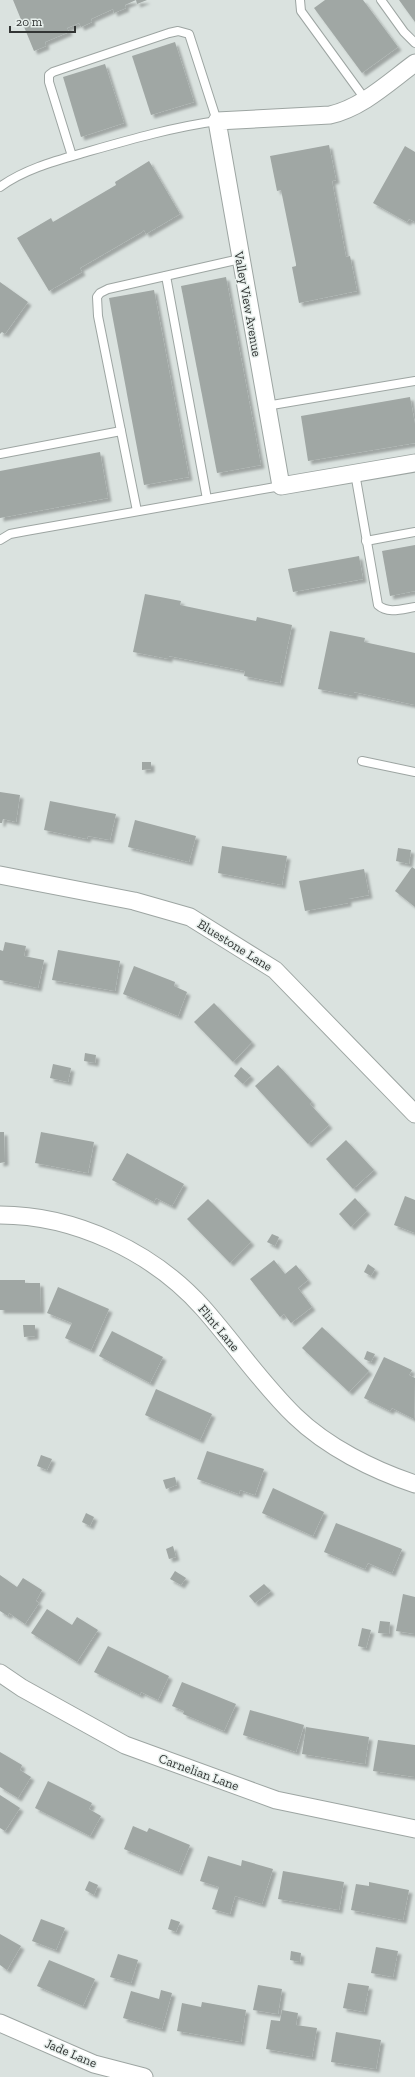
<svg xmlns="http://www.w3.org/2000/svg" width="415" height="2077" font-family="'Zilla Slab',serif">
	<defs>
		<filter id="shadow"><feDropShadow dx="3.5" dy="3.5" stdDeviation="1" flood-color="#0004"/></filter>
	</defs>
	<rect width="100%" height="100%" fill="#dae2df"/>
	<g fill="#a0a7a4" filter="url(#shadow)">
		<path d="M 13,0 L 147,0 L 137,4 L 136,0 L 125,5 L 126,8 L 114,13 L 113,9 L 91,19 L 92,22 L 81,27 L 79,23 L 67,28 L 69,32 L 45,42 L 46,46 L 34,51 Z"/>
		<path d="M 325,0 L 363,0 L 398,47 L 362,73 L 314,8 Z"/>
		<path d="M 399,0 L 415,0 L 415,22 Z"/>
		<path d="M 175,42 L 194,102 L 151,115 L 132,56 Z"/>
		<path d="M 105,64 L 124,123 L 81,137 L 63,77 Z"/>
		<path d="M 329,145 L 336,180 L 332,181 L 346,257 L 350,256 L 357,291 L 299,303 L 292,267 L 296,266 L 296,264 L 281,190 L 277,191 L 270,156 Z"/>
		<path d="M 405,146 L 415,152 L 415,222 L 409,219 L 407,222 L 373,203 Z"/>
		<path d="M 149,161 L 180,214 L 146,234 L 144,230 L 142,232 L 80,268 L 82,272 L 49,291 L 17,238 L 51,218 L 53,222 L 116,185 L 115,182 Z"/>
		<path d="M 226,277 L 261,465 L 217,473 L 181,286 Z"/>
		<path d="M 0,282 L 28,302 L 5,334 L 2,332 L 0,334 Z"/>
		<path d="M 154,290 L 189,477 L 144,485 L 109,298 Z"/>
		<path d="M 410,397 L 415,424 L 415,443 L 308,461 L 301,416 Z"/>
		<path d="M 100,452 L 108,498 L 0,518 L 0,471 Z"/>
		<path d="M 415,545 L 415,591 L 390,596 L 382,551 Z"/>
		<path d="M 359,556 L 363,579 L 293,592 L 288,569 Z"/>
		<path d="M 145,594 L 181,601 L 180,605 L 256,621 L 257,617 L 292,625 L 280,683 L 244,676 L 245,671 L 169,656 L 169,659 L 133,652 Z"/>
		<path d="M 330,631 L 365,638 L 364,642 L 415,653 L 415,705 L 354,692 L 354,696 L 318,689 Z"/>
		<path d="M 142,762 L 151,762 L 151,769 L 142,770 Z"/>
		<path d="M 0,792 L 20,795 L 16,822 L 3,819 L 2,823 L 0,823 Z"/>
		<path d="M 50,801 L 116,814 L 110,840 L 88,836 L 87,839 L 44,830 Z"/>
		<path d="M 135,820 L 196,836 L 189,862 L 128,847 Z"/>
		<path d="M 222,846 L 287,856 L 282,885 L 218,873 Z"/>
		<path d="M 398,848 L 411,850 L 409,864 L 396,861 Z"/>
		<path d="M 412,867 L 415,869 L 415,907 L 395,891 Z"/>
		<path d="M 364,869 L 369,895 L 348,899 L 348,903 L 305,911 L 299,881 Z"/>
		<path d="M 5,942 L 26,946 L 24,956 L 44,960 L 38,988 L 0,980 L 0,950 L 3,951 Z"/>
		<path d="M 58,950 L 120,961 L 115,991 L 52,980 Z"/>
		<path d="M 134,966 L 175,982 L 174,986 L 187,992 L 178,1016 L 123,994 Z"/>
		<path d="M 214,1003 L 252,1042 L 233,1062 L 194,1022 Z"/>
		<path d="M 85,1053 L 96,1055 L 95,1063 L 84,1061 Z"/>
		<path d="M 53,1064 L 71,1068 L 68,1082 L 50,1078 Z"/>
		<path d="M 278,1065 L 312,1102 L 310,1104 L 329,1125 L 308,1144 L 255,1086 Z"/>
		<path d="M 241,1067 L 251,1076 L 243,1084 L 234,1076 Z"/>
		<path d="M 0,1132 L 4,1132 L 5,1162 L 0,1163 Z"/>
		<path d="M 41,1132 L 94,1142 L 88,1173 L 35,1163 Z"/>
		<path d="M 346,1140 L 374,1170 L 353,1189 L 326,1159 Z"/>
		<path d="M 127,1153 L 184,1184 L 172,1206 L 156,1198 L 154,1202 L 112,1180 Z"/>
		<path d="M 405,1196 L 415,1200 L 415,1233 L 394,1225 Z"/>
		<path d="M 355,1198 L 367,1211 L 351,1227 L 339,1214 Z"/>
		<path d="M 208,1199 L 251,1242 L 230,1263 L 187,1219 Z"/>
		<path d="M 272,1234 L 279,1237 L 275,1246 L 267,1242 Z"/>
		<path d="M 274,1260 L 285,1274 L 296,1265 L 308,1280 L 298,1288 L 312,1307 L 291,1323 L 284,1314 L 280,1317 L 250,1279 Z"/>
		<path d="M 368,1264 L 375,1269 L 371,1276 L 364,1272 Z"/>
		<path d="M 0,1280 L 25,1280 L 25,1283 L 40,1283 L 41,1310 L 0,1310 Z"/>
		<path d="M 58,1287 L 109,1309 L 91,1350 L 65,1338 L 72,1323 L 47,1313 Z"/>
		<path d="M 23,1325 L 35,1325 L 35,1336 L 24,1337 Z"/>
		<path d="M 322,1327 L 369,1371 L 349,1392 L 302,1348 Z"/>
		<path d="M 112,1331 L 163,1357 L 150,1383 L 99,1356 Z"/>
		<path d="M 367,1351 L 375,1354 L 371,1362 L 364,1359 Z"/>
		<path d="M 384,1357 L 412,1370 L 409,1375 L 415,1378 L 414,1419 L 392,1408 L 390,1411 L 364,1398 Z"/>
		<path d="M 156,1389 L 212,1414 L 200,1440 L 145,1415 Z"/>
		<path d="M 207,1451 L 264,1469 L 255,1495 L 240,1490 L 239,1494 L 197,1479 Z"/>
		<path d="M 41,1455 L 52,1459 L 47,1470 L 37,1466 Z"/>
		<path d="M 175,1477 L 177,1485 L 166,1489 L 163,1480 Z"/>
		<path d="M 273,1488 L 324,1512 L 313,1536 L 262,1513 Z"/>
		<path d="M 86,1513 L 94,1517 L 90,1526 L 82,1522 Z"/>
		<path d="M 336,1523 L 402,1549 L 392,1573 L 368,1563 L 365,1569 L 324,1552 Z"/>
		<path d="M 173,1546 L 176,1557 L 169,1559 L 166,1549 Z"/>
		<path d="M 175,1571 L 186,1578 L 181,1585 L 170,1579 Z"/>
		<path d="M 0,1575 L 17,1587 L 23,1578 L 42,1590 L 36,1601 L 39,1603 L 25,1624 L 9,1613 L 8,1616 L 0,1611 Z"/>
		<path d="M 264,1584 L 271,1591 L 255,1603 L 249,1596 Z"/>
		<path d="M 403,1594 L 415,1597 L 415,1634 L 396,1631 Z"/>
		<path d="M 47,1609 L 72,1625 L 77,1617 L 98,1630 L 77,1662 L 31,1633 Z"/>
		<path d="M 380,1621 L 390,1622 L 389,1634 L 378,1633 Z"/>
		<path d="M 362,1628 L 371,1630 L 366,1648 L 358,1646 Z"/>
		<path d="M 108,1646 L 169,1676 L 158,1700 L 141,1692 L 140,1695 L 94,1672 Z"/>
		<path d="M 182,1682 L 236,1704 L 224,1731 L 183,1714 L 184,1711 L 172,1706 Z"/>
		<path d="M 250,1710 L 304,1725 L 296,1752 L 243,1735 Z"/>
		<path d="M 306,1727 L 369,1737 L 365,1764 L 302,1754 Z"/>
		<path d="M 378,1740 L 415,1745 L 415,1777 L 373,1771 Z"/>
		<path d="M 0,1752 L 22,1765 L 20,1770 L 31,1777 L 18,1798 L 0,1787 Z"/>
		<path d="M 48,1781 L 92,1803 L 89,1809 L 101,1816 L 90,1836 L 35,1808 Z"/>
		<path d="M 0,1795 L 20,1808 L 5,1831 L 0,1828 Z"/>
		<path d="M 133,1826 L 147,1832 L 149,1828 L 190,1845 L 179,1872 L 124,1849 Z"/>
		<path d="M 208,1856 L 241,1866 L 242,1860 L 273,1869 L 262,1904 L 235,1896 L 230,1914 L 212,1909 L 219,1887 L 200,1881 Z"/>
		<path d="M 283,1871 L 344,1882 L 339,1910 L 278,1899 Z"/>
		<path d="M 89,1881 L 98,1885 L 94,1895 L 85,1890 Z"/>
		<path d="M 369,1882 L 409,1890 L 403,1920 L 351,1910 L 356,1884 L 369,1886 Z"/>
		<path d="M 41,1919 L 65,1928 L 56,1950 L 32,1941 Z"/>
		<path d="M 171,1919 L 180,1922 L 176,1932 L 168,1929 Z"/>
		<path d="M 0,1934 L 21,1946 L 7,1970 L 0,1965 Z"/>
		<path d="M 376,1947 L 398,1951 L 393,1977 L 371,1973 Z"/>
		<path d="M 291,1951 L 301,1953 L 300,1962 L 290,1960 Z"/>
		<path d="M 118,1954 L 138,1960 L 131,1983 L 110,1977 Z"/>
		<path d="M 49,1960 L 95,1979 L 83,2006 L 37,1986 Z"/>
		<path d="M 348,1983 L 369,1986 L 364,2012 L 343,2008 Z"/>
		<path d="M 258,1985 L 282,1989 L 278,2014 L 253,2010 Z"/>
		<path d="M 161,1990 L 172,1993 L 162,2029 L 123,2018 L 131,1991 L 159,1999 Z"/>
		<path d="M 202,2002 L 246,2010 L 241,2042 L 177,2031 L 182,2003 L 201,2007 Z"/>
		<path d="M 282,2010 L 298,2013 L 296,2025 L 317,2028 L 312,2057 L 266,2049 L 271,2020 L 280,2021 Z"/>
		<path d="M 336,2032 L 381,2040 L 376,2069 L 331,2062 Z"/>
	</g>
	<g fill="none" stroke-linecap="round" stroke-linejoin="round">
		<g stroke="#9da5a2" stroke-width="10">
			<g id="service">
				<path d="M 300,0 L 301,11 L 365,99"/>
				<path d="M 381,0 L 404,32 L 415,43"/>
				<path d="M 0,187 C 26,168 59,160 90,151 C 132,139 174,127 217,121 L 189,34 L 178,31 L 169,33 L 53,72 L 49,75 L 49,82 L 72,156"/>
				<path d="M 166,276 L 207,499"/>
				<path d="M 266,406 L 415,381"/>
				<path d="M 0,454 L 121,431"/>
				<path d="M 355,473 L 378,605 C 388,614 402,609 415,607"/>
				<path d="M 137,511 L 98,316 L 97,297 L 100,293 L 108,289 L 240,259"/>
				<path d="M 0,540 L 10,534 L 26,531 L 281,486"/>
				<path d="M 366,541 L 415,532"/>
				<path d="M 362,761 L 415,772"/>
			</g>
		</g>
		<g stroke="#9da5a2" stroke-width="19">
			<g id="minor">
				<path d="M 415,63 C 389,82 362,108 330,115 L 217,121 L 281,486 L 415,463"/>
				<path d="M 0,875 L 134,901 L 190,917 L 275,970 L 415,1114"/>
				<path d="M 0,1215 C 75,1215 153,1252 203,1308 C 234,1343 261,1383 295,1416 C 327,1447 373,1470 415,1484"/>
				<path d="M 0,1673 L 22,1688 L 125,1745 L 276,1800 L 415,1829"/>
				<path d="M 0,2023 L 94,2064 L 144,2077"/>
			</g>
		</g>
		<use href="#service" stroke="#fff" stroke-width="8"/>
		<use href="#minor" stroke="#fff" stroke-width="17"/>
	</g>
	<g text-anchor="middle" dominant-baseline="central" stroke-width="3" stroke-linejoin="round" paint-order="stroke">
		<g font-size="13" fill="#323534" stroke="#e7efec">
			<text transform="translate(248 304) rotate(80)">Valley View Avenue</text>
			<text transform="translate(235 945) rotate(32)">Bluestone Lane</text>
			<text transform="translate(219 1328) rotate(50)">Flint Lane</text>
			<text transform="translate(199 1772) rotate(20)">Carnelian Lane</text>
			<text transform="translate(71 2053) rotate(23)">Jade Lane</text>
		</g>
	</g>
	<path d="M10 26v6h65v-6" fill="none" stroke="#323534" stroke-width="2"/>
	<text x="16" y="26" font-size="12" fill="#323534" stroke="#e7efec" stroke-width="3" paint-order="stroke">20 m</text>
</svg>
